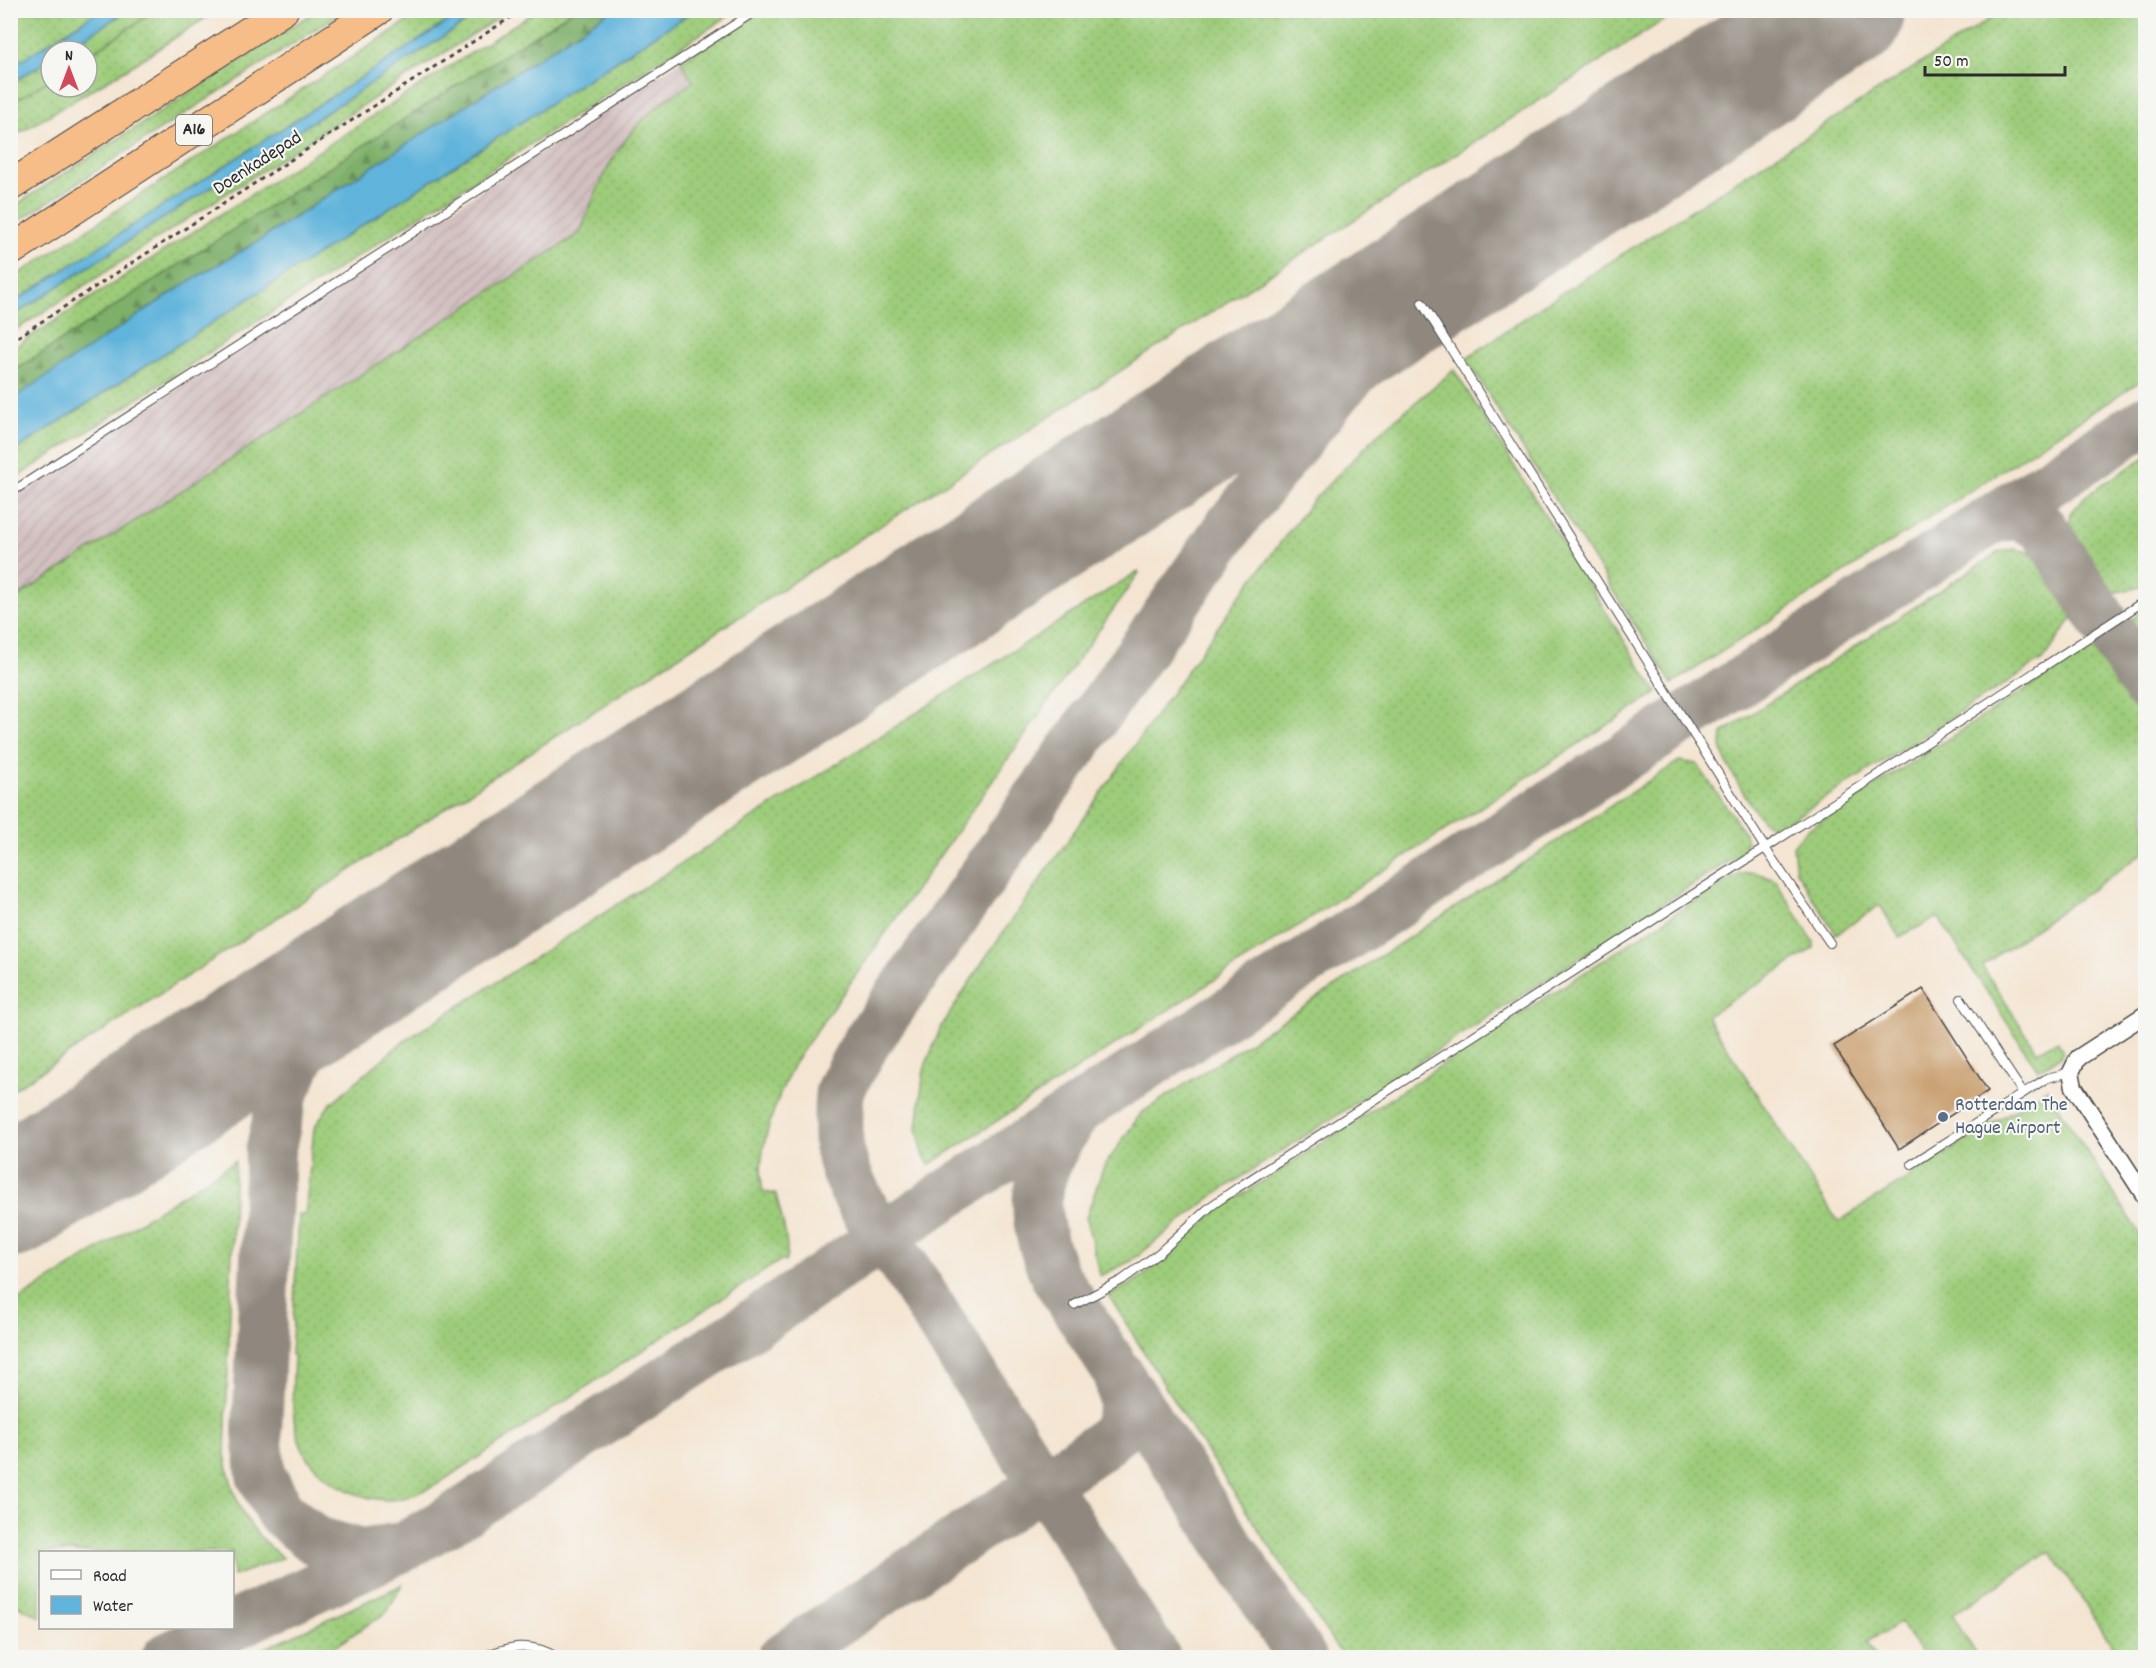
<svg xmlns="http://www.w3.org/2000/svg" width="2156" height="1668" font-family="Dekko,sans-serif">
	<defs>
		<pattern id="industrial-furrows" width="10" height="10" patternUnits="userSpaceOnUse" patternTransform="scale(1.5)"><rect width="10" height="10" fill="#d2bfc0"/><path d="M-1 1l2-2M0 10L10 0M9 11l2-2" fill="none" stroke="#b4a4a5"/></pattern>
		<pattern id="grass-dots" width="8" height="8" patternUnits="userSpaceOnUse" patternTransform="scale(1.5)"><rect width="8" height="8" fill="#9dcc7a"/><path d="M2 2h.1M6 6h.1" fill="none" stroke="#87af6a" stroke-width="1.8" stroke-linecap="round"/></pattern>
		<pattern id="forest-firs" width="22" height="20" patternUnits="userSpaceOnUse" patternTransform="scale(1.5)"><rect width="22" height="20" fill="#7eb06a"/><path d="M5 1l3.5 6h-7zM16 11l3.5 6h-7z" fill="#678f57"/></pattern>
		<pattern id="wetland-marsh" width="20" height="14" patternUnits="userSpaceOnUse" patternTransform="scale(1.5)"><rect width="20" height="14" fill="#9dcc7a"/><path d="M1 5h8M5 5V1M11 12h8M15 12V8" fill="none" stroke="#87af6a"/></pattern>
	</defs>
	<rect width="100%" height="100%" fill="#f6f6f2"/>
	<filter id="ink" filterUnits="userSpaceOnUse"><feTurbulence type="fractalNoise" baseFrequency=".0167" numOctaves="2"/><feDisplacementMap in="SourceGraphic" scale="12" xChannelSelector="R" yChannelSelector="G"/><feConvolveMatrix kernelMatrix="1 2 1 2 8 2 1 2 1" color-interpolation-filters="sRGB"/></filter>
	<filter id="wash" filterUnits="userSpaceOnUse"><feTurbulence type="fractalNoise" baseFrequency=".008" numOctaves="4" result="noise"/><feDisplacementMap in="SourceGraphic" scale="24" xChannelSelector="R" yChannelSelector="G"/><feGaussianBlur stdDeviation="1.35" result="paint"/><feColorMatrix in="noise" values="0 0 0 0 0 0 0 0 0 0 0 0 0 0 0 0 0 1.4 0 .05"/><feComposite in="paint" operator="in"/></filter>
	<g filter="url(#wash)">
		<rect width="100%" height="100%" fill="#f4e5d2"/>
		<path fill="url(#industrial-furrows)" d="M 681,61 L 693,82 L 652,111 L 599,182 L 580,233 L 11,601 L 11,495 Z"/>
		<g fill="url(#grass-dots)" stroke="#647c52" stroke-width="1.5">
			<path d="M 11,11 L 100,11 L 11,67 Z"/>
			<path d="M 155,11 L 216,11 L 135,64 L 11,138 L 11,101 L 23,96 L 51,79 L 51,87 L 87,87 L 87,56 Z"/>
			<path d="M 316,11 L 344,11 L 11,226 L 11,208 Z"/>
			<path d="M 423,11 L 464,11 L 11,304 L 11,279 Z"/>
			<path d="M 483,11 L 509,11 L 11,333 L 11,317 Z"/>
			<path d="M 536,11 L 572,11 L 11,373 L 10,350 Z"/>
			<path d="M 693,11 L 736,11 L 11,481 L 11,453 Z"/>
			<path d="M 760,11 L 1678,11 L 699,643 L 11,1091 L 11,601 L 580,233 C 597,187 614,144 652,111 C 664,100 680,91 693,82 L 681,61 Z"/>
			<path d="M 2002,11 L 2145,11 L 2145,378 L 1672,684 L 1466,359 L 1546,303 Z"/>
			<path d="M 1454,370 L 1657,693 L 929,1165 L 923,1154 L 917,1128 L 924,1069 L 941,1027 L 983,961 L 1239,597 L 1312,501 L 1380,432 Z"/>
			<path d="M 2145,457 L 2145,586 L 2104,595 L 2077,550 L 2069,525 L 2071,513 L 2085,496 Z"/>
			<path d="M 2014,549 C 2049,553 2060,583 2078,610 L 2044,659 L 1781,826 C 1774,826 1768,826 1763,821 C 1753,810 1725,764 1722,750 C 1720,743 1721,739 1724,732 L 1997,553 Z"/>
			<path d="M 1138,571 L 1139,573 L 796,1060 C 778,1095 754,1152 763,1192 L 776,1194 C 779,1210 792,1247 785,1262 L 781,1260 L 436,1485 C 421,1492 405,1500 388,1500 C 350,1499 306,1472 297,1434 C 290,1408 293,1382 294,1356 L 291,1355 L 299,1215 L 305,1215 L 314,1128 L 329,1105 L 401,1043 Z"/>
			<path d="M 2145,610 L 2145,658 L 2123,625 Z"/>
			<path d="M 2100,641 L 2145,712 L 2145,852 L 1982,966 L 2037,1051 L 2058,1041 L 2063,1052 L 2060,1057 L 2038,1070 L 1938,917 L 1899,937 L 1880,905 L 1836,934 L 1796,871 L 1793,846 L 1805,831 Z"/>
			<path d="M 1679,761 L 1697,764 L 1744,832 L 1747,841 L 1743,852 L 1217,1193 L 1131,1261 L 1100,1276 L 1086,1218 L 1103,1168 L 1141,1113 Z"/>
			<path d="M 1754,872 L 1775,880 L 1814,942 L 1814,948 L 1707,1016 L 1838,1222 L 2047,1089 L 2145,1242 L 2145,1657 L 2120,1657 L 2050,1551 L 1952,1615 L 1978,1657 L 1924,1657 L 1900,1622 L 1867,1642 L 1876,1657 L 1343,1657 L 1189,1425 L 1109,1296 C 1127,1286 1145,1276 1161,1262 C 1179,1247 1194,1229 1212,1214 L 1724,882 L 1741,874 Z"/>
			<path d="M 235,1161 L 225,1454 C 233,1501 245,1528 283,1558 L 233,1576 L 232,1552 L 40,1552 L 40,1617 L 11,1602 L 11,1305 Z"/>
			<path d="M 402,1585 L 387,1612 L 319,1657 L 246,1657 Z"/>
		</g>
		<path fill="url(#forest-firs)" stroke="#546e4a" stroke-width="1.5" d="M 572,11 L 610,11 L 257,242 L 193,279 L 11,400 L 11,373 Z"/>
		<g fill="url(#wetland-marsh)" stroke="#647c52" stroke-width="1.5">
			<path d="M 127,11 L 155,11 L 87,56 L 87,51 L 63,51 Z"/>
			<path d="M 51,59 L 51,79 L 23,96 L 11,101 L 11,83 Z"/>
		</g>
		<g fill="#60b4dc" stroke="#467084" stroke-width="1.5">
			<path d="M 100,10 L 127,11 L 63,51 L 51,51 L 51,59 L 11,83 L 11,67 Z"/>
			<path d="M 464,11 L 483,11 L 11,317 L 11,304 Z"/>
			<path d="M 610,11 L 693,11 L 11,453 L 11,400 L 193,279 L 257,242 Z"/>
		</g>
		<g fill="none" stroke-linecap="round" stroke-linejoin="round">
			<g stroke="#90887e" stroke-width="50">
				<path d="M 1993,519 C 2016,512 2024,515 2044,529 L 2146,687"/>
				<path d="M 1074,1116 C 1033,1174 1026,1209 1055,1276 L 1302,1658"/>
				<path d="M 394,1548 L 363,1554 L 316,1541 L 280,1512 L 261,1475 L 257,1432 L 270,1152 L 283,1094 L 307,1043 L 348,990 L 408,939"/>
				<path d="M 232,1626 L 407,1545 L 465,1511 L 771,1312 L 932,1204 L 2146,420"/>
				<path d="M 166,1658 L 230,1628"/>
				<path d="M 782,1658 L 1100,1446 L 1117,1431 L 1124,1407 L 1119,1374"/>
				<path d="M 1156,1658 C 1077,1534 996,1412 918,1287 C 890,1241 849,1202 839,1146 C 838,1137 838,1101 840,1092 C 844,1079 859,1057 865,1044 L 1230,525 L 1338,390 L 1457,266 L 1518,221"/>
			</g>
			<path stroke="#90887e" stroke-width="124" d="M 10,1196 L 1843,10"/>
		</g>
		<g id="blocks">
			<path fill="#c79b6a" d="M 1923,989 L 1988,1091 L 1899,1149 L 1834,1046 Z"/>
		</g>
	</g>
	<g filter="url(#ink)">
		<use href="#blocks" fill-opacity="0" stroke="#494744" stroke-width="1.5"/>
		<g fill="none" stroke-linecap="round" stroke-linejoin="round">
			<g stroke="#494744" stroke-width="10">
				<g id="service">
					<path d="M 1422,303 L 1765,848 L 1830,943"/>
					<path d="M 10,493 L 757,10"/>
					<path d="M 1961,999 L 2023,1093"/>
					<path d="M 1912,1164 L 2047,1078 L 2071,1072"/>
					<path d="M 1074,1305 L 1122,1280 L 1159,1253 L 1211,1206 L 1237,1188 L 1765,848 L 2146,600"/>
					<path d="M 480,1658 C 510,1645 530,1641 559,1658"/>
				</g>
			</g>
			<g stroke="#494744" stroke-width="19">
				<path id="minor" d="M 2146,1014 L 2078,1058 L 2071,1072 L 2074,1087 L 2146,1198"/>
			</g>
			<g stroke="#494744" stroke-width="32">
				<g id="motorway">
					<path d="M 10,186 L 283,10"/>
					<path d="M 10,251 L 378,10"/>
				</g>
			</g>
			<path stroke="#494744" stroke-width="3" stroke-dasharray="4.5 4.5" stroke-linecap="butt" d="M 10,342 L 522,10"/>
			<use href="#service" stroke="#fff" stroke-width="8"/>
			<use href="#minor" stroke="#fff" stroke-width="16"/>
			<use href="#motorway" stroke="#f7bd88" stroke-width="30"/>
		</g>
	</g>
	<circle fill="#5c6f8a" stroke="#f6f6f2" stroke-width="2" cx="1943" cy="1117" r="6"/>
	<g text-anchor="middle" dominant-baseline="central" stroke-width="4.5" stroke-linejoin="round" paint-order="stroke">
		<rect fill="#f6f6f2" stroke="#686867" stroke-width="1.5" x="176" y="115" width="36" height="30" rx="4.5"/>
		<g font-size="18" font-weight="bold" fill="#2b2b2b">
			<text x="194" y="130">A16</text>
		</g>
		<g font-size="20" fill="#2b2b2b" stroke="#f6f6f2">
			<text transform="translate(258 164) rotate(-33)">Doenkadepad</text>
		</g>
		<g font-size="20" fill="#4e5e75" stroke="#f6f6f2" text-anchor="start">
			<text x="1955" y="1106">Rotterdam The<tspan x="1955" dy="23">Hague Airport</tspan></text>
		</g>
	</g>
	<rect width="2156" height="1668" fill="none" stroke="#f6f6f2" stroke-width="36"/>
	<rect x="39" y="1551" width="195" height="78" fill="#f6f6f2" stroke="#a5a5a2" stroke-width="1.5"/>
	<rect x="51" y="1570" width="30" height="9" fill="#ffffff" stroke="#a5a5a2" stroke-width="1.5"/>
	<text x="93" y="1581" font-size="18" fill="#2b2b2b">Road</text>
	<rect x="51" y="1596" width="30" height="18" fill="#60b4dc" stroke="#a5a5a2" stroke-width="1.5"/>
	<text x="93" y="1611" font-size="18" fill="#2b2b2b">Water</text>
	<g transform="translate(69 69)"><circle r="28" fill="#f6f6f2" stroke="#a5a5a2" stroke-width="1.5"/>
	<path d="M0-4.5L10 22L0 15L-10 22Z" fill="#d1495b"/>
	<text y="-9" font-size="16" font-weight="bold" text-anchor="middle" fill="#2b2b2b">N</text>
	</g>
	<path d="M1925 66v9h140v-9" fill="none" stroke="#2b2b2b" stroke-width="3"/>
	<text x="1934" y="66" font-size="18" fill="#2b2b2b" stroke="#f6f6f2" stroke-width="4.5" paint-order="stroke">50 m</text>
</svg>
